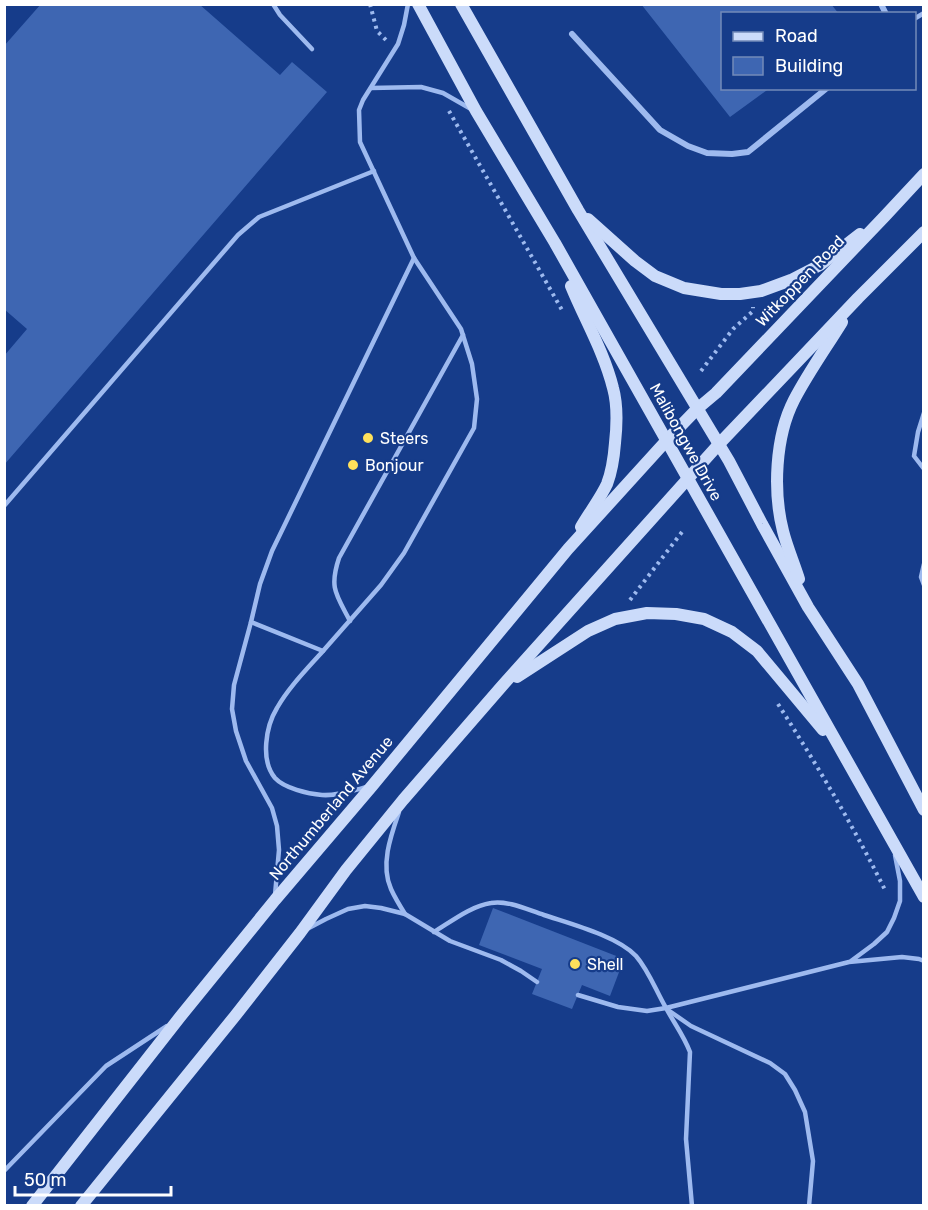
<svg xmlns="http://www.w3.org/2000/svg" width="928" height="1210" font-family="Rubik,sans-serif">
	<rect width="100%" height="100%" fill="#163c8a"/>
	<g fill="#3e66b2">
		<path d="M 41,4 L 199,4 L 280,75 L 292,62 L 327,92 L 4,465 L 4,356 L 27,329 L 4,309 L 4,46 Z"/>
		<path d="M 641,4 L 831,4 L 839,14 L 722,14 L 722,88 L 770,88 L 730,117 Z"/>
		<path d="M 493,908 L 624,959 L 610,996 L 582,985 L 572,1009 L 532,994 L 542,969 L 479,945 Z"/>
	</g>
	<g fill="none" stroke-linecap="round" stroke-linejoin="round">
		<g stroke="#9ebaef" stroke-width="4" stroke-dasharray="3 4.5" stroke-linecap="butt">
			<path d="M 370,4 L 377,31 L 386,40"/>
			<path d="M 449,111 L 562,310"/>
			<path d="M 701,371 L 733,329 L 753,311 L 753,307"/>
			<path d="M 630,600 L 682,532"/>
			<path d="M 778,704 C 817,765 854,827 886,892"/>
		</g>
		<g stroke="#9ebaef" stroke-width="4.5">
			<path d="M 273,4 L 280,15 L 312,49"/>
			<path d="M 914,19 L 924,13"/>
			<path d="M 371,88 L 421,87 L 443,93 L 471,109"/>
			<path d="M 924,413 L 918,432 L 914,456 L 924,469"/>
			<path d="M 4,506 L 238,235 L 259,217 L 374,171"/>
			<path d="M 924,564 L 921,577 L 924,585"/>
			<path d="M 350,621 C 336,594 329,588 339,558 L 463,335"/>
			<path d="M 251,622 L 323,651 L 381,585 L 404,553 L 474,428 L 477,399 L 472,364 L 461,329 L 414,258 L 360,142 L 359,110 L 363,100 L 398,44 L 404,25 L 408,4"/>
			<path d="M 323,651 C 307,669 289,687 277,708 C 266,726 260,760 275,778 C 284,788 308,794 322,795 C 336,796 352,791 367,787"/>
			<path d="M 399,812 C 391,835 380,865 391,889 C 395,898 400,906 405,914"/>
			<path d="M 275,895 L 279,850 L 277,826 L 272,808 L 246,761 L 236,731 L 232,709 L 234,685 L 251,622 L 260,584 L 272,551 L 414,258"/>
			<path d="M 307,929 L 326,919 L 348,909 L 365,906 L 381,908 L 405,914 L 450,941 L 501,960 L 521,971 L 537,982"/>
			<path d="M 434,932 C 452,921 471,906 491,903 C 508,900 528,910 544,915 C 571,924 617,936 636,956 C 649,971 656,991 666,1008 C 674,1023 684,1036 690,1052 L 686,1139 L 692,1206"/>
			<path d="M 851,961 L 874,944 L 887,932 L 894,918 L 900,901 L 900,881 L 895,855"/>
			<path d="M 578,995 L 618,1007 L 647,1011 L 666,1008 L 849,962 L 902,957 L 919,959 L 924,961"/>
			<path d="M 668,1010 L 691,1026 L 770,1063 L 785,1074 L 795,1090 L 805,1112 L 813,1161 L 809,1206"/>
			<path d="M 4,1171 L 106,1066 L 167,1026"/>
		</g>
		<g stroke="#9ebaef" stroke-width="6">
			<path d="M 881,4 L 886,14"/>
			<path d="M 572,34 L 660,130 L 688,146 L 707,153 L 732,154 L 748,152 L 827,88"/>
		</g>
		<g stroke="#cbdbfa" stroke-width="12">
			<path d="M 418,4 L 476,111 L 555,243 L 924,897"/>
			<path d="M 461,4 L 578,210 L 729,461 L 762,524 L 808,607 L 858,684 L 924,810"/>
			<path d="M 588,219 L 635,261 L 655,276 L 684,288 L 721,294 L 740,294 L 761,291 L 791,280 L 820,265 L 860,234"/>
			<path d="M 571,286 C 585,320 604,352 613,388 C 618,406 617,425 615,443 C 614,456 612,471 607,484 C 600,499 589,513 581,527"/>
			<path d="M 799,579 C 794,563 787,547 783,531 C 773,492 775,437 794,400 C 808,373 826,348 842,322"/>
			<path d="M 517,677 L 588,631 L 615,619 L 647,613 L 676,614 L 704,619 L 732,632 L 757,651 L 823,730"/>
			<path d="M 32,1206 L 180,1017 L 275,900 L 372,786 L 568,549 L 667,440 L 697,409 L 716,393 L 885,216 L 924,174"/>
			<path d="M 81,1206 L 235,1016 L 300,933 L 346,870 L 403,800 L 502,686 L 719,444 L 858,298 L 924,232"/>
		</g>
	</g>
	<g fill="#ffe15b" stroke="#163c8a" stroke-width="2">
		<circle cx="368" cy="438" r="6"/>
		<circle cx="353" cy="465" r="6"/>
		<circle cx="575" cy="964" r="6"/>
	</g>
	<g text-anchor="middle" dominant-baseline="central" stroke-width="4.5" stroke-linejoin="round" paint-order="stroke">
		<g font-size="16" fill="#fff" stroke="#163c8a">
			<text transform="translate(800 281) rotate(-46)">Witkoppen Road</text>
			<text transform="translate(686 442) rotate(61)">Malibongwe Drive</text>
			<text transform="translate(331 808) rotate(-50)">Northumberland Avenue</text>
		</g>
		<g font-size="16" fill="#fff" stroke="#163c8a" text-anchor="start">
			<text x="380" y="438">Steers</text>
			<text x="365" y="465">Bonjour</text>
			<text x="587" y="964">Shell</text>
		</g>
	</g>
	<rect width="928" height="1210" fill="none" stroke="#ffffff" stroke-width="12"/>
	<rect x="721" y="12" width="195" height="78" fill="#163c8a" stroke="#738ab9" stroke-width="1.5"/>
	<rect x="733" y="32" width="30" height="9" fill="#cbdbfa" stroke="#738ab9" stroke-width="1.5"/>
	<text x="775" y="42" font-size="18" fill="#ffffff">Road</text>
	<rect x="733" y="57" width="30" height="18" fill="#3e66b2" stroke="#738ab9" stroke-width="1.5"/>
	<text x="775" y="72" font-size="18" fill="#ffffff">Building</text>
	<path d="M15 1186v9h156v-9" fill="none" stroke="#ffffff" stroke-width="3"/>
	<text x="24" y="1186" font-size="18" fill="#ffffff" stroke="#163c8a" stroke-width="4.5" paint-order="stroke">50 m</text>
</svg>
